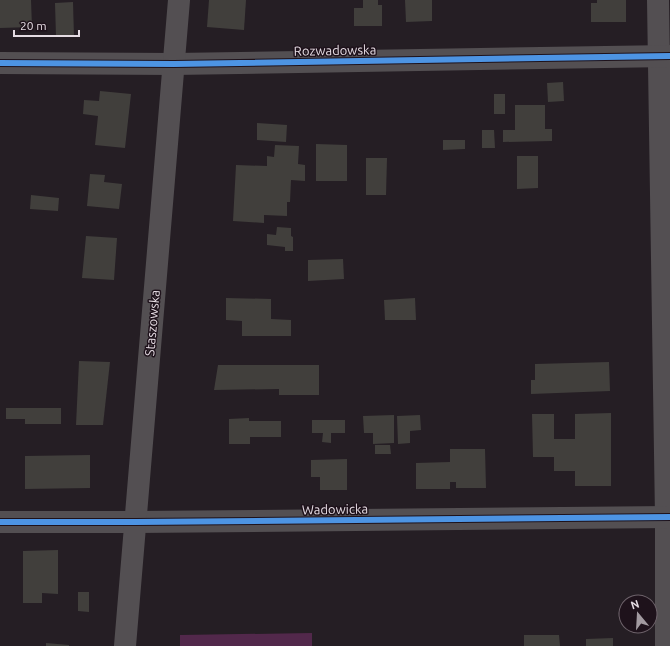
<svg xmlns="http://www.w3.org/2000/svg" width="670" height="646" font-family="Ubuntu,sans-serif">
	<rect width="100%" height="100%" fill="#251e24"/>
	<path fill="#52284b" d="M 312,633 L 312,646 L 180,646 L 180,635 Z"/>
	<g fill="#413f3c">
		<path d="M 0,0 L 31,0 L 32,27 L 0,28 Z"/>
		<path d="M 209,0 L 246,0 L 244,30 L 207,27 Z"/>
		<path d="M 363,0 L 378,0 L 378,5 L 382,5 L 382,26 L 354,26 L 354,8 L 363,8 Z"/>
		<path d="M 405,0 L 432,0 L 432,21 L 406,22 Z"/>
		<path d="M 597,0 L 626,0 L 626,22 L 591,22 L 591,3 L 597,3 Z"/>
		<path d="M 73,2 L 74,37 L 56,37 L 55,3 Z"/>
		<path d="M 563,82 L 564,101 L 548,102 L 547,83 Z"/>
		<path d="M 100,91 L 131,94 L 125,148 L 95,145 L 98,116 L 83,114 L 84,100 L 99,101 Z"/>
		<rect x="494" y="94" width="11" height="20"/>
		<path d="M 515,105 L 545,105 L 545,129 L 552,129 L 552,141 L 503,142 L 503,130 L 515,130 Z"/>
		<path d="M 257,123 L 287,125 L 286,142 L 257,140 Z"/>
		<path d="M 482,130 L 494,130 L 495,148 L 482,148 Z"/>
		<path d="M 443,140 L 465,140 L 465,149 L 443,150 Z"/>
		<path d="M 316,144 L 347,145 L 347,181 L 316,181 Z"/>
		<path d="M 275,145 L 299,146 L 298,164 L 305,165 L 305,181 L 291,180 L 290,202 L 287,202 L 287,216 L 264,215 L 264,223 L 233,221 L 236,165 L 267,166 L 267,156 L 274,157 Z"/>
		<path d="M 517,156 L 538,156 L 538,188 L 517,189 Z"/>
		<path d="M 366,158 L 387,158 L 386,195 L 366,195 Z"/>
		<path d="M 90,174 L 105,175 L 104,182 L 122,184 L 119,209 L 87,206 Z"/>
		<path d="M 31,195 L 59,198 L 58,211 L 30,209 Z"/>
		<path d="M 277,227 L 291,228 L 291,236 L 293,237 L 293,251 L 285,251 L 285,247 L 267,245 L 267,234 L 276,235 Z"/>
		<path d="M 86,236 L 117,238 L 114,280 L 82,278 Z"/>
		<path d="M 343,259 L 344,279 L 308,281 L 308,260 Z"/>
		<path d="M 226,298 L 271,299 L 271,319 L 291,320 L 291,336 L 242,336 L 242,321 L 226,320 Z"/>
		<path d="M 415,298 L 416,320 L 385,320 L 384,300 Z"/>
		<path d="M 79,361 L 110,362 L 103,425 L 76,425 Z"/>
		<path d="M 609,362 L 610,391 L 531,394 L 531,380 L 535,380 L 535,364 Z"/>
		<path d="M 218,365 L 319,365 L 319,395 L 279,395 L 279,389 L 214,390 Z"/>
		<path d="M 6,408 L 61,408 L 61,424 L 25,424 L 25,419 L 6,419 Z"/>
		<path d="M 611,413 L 611,486 L 575,486 L 575,471 L 554,471 L 554,457 L 533,457 L 532,414 L 554,414 L 554,439 L 575,439 L 575,414 Z"/>
		<path d="M 394,415 L 394,443 L 373,444 L 373,433 L 364,433 L 363,416 Z"/>
		<path d="M 420,415 L 421,430 L 410,431 L 410,443 L 398,444 L 397,416 Z"/>
		<path d="M 249,418 L 249,421 L 281,421 L 281,437 L 250,437 L 250,444 L 229,444 L 229,419 Z"/>
		<path d="M 312,420 L 345,420 L 345,433 L 331,433 L 331,443 L 322,442 L 323,433 L 312,433 Z"/>
		<path d="M 375,445 L 390,445 L 391,454 L 375,454 Z"/>
		<path d="M 450,449 L 485,449 L 486,488 L 456,488 L 456,482 L 450,482 L 450,489 L 416,489 L 416,463 L 450,462 Z"/>
		<path d="M 90,455 L 90,488 L 25,489 L 25,456 Z"/>
		<path d="M 347,459 L 347,490 L 320,490 L 320,477 L 311,477 L 311,460 Z"/>
		<path d="M 58,550 L 58,594 L 42,593 L 42,603 L 23,603 L 23,551 Z"/>
		<path d="M 78,592 L 89,592 L 89,612 L 78,611 Z"/>
		<path d="M 524,635 L 559,635 L 560,646 L 524,646 Z"/>
		<path d="M 613,638 L 613,646 L 586,646 L 586,639 Z"/>
		<path d="M 46,643 L 69,645 L 69,646 L 46,646 Z"/>
	</g>
	<g fill="none" stroke-linecap="round" stroke-linejoin="round">
		<g stroke="#534f52" stroke-width="22">
			<path d="M 658,0 L 666,517 L 666,646"/>
			<path d="M 0,63 L 174,64 L 670,56"/>
			<path d="M 0,522 L 136,522 L 670,517"/>
			<path d="M 125,646 L 179,0"/>
		</g>
		<g stroke="#1e121b" stroke-width="8">
			<g id="cycleway">
				<path d="M 0,63 L 174,64 L 670,56"/>
				<path d="M 0,522 L 136,522 L 670,517"/>
			</g>
		</g>
		<use href="#cycleway" stroke="#4d94e3" stroke-width="6"/>
	</g>
	<g text-anchor="middle" dominant-baseline="central" stroke-width="3" stroke-linejoin="round" paint-order="stroke">
		<g font-size="13" fill="#e5dce3" stroke="#1e121b">
			<text transform="translate(335 50) rotate(-1)">Rozwadowska</text>
			<text transform="translate(152 323) rotate(-85)">Staszowska</text>
			<text transform="translate(335 509) rotate(-1)">Wadowicka</text>
		</g>
	</g>
	<g transform="translate(638 614) rotate(342)"><circle r="19" fill="#1e121b" stroke="#6e636b"/>
	<path d="M0-3L7 15L0 10L-7 15Z" fill="#a29aa0"/>
	<text y="-6" font-size="11" font-weight="bold" text-anchor="middle" fill="#e5dce3">N</text>
	</g>
	<path d="M14 30v6h65v-6" fill="none" stroke="#e5dce3" stroke-width="2"/>
	<text x="20" y="30" font-size="12" fill="#e5dce3" stroke="#1e121b" stroke-width="3" paint-order="stroke">20 m</text>
</svg>
